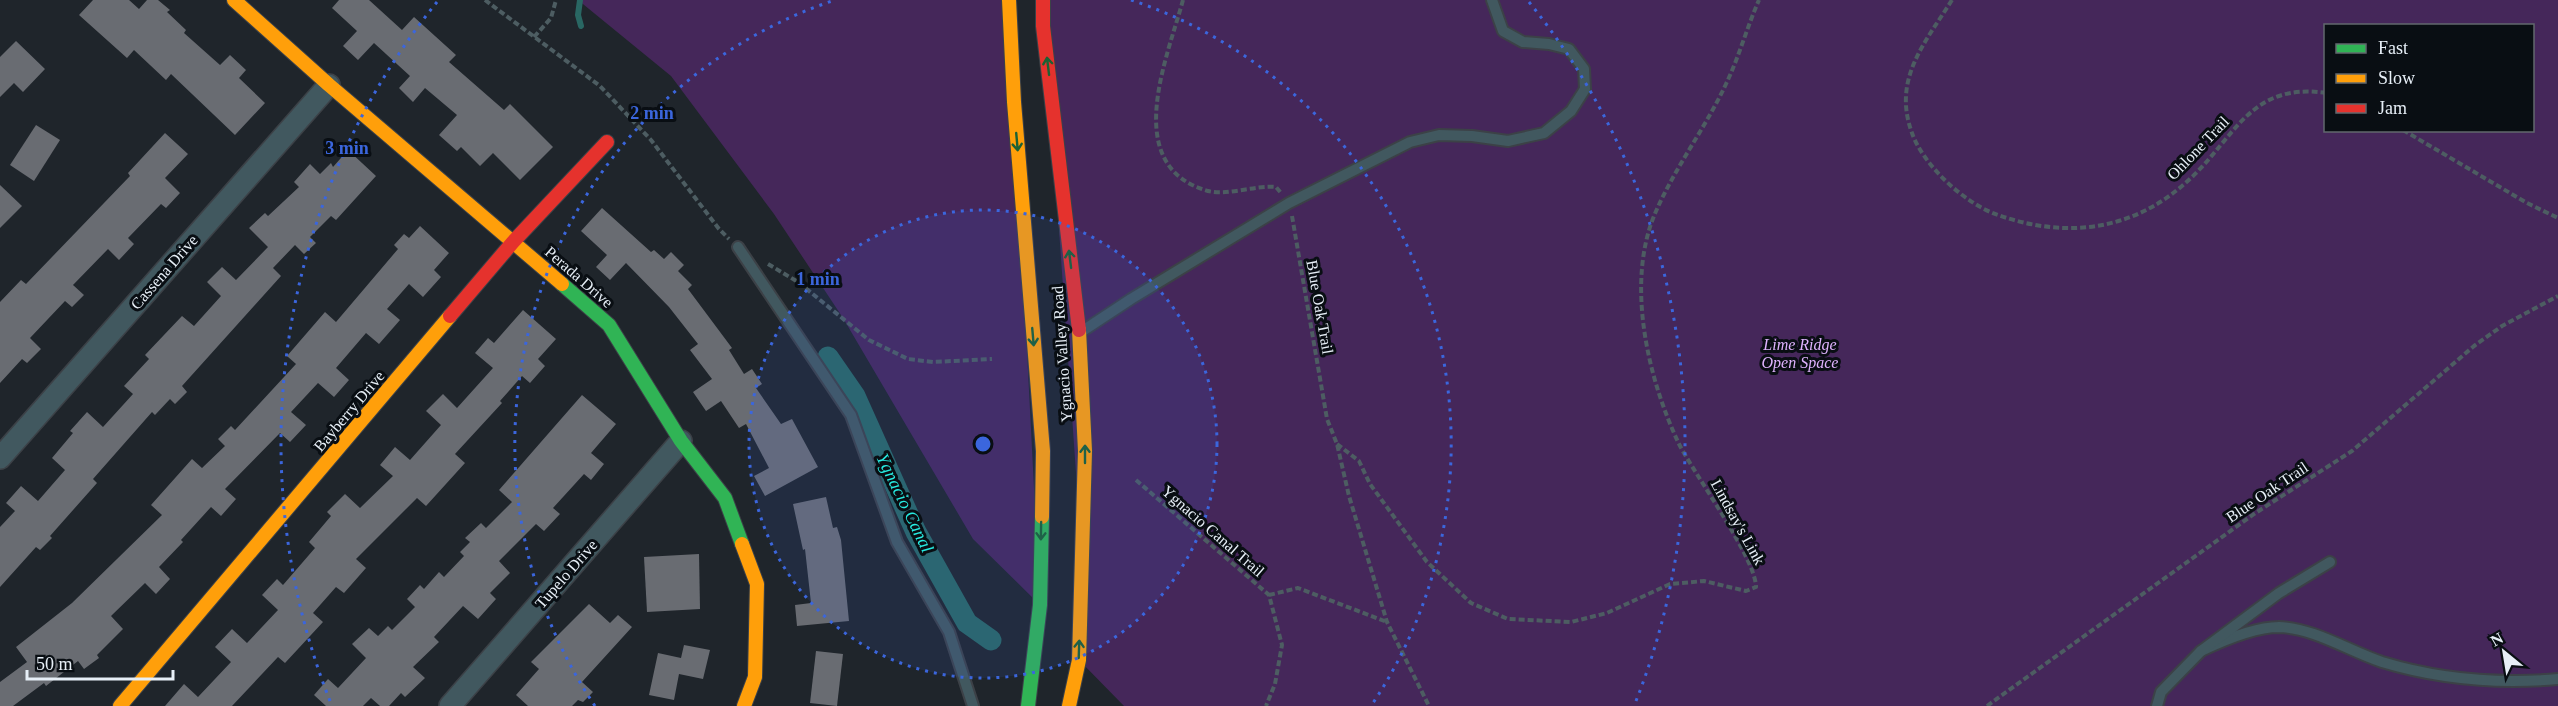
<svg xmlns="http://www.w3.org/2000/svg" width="2558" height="706" font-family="Georgia,serif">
	<rect width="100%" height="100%" fill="#1f252b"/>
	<g fill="#45275a" fill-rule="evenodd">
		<path d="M 578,0 L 1009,0 L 1040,605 L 973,539 L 843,318 L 774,214 L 671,76 Z"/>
		<path d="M 1043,0 L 2558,0 L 2558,706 L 1124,706 L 1079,660 L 1082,559 ZM 2326,26 L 2532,26 L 2532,130 L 2326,130 Z"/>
	</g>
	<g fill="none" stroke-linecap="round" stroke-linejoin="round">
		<path stroke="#296763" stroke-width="6" d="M 580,0 L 578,15 L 581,26"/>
		<path stroke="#296763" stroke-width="21" d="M 828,357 L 855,396 L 916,532 L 967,623 L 991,640"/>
	</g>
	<g fill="#696c72">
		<path d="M 93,0 L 129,0 L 139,9 L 147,0 L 158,0 L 170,10 L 167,12 L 186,30 L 184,33 L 220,65 L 230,55 L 246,70 L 239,78 L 265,103 L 235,135 L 171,74 L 166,80 L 134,50 L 127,58 L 79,15 Z"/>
		<path d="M 339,0 L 369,0 L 402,30 L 414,17 L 456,55 L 449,62 L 504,110 L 510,104 L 553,147 L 520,180 L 493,153 L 480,166 L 461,147 L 457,151 L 439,135 L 457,115 L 425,88 L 413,102 L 399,88 L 410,76 L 374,43 L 358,60 L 343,46 L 357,31 L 332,8 Z"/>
		<path d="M 16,41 L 45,69 L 23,92 L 14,83 L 0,97 L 0,57 Z"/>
		<path d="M 36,125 L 60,140 L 34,181 L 10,165 Z"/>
		<path d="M 165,133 L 188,154 L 165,178 L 180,193 L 166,208 L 161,204 L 128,238 L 134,244 L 119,260 L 108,249 L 73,285 L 84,295 L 72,307 L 65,301 L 30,338 L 41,349 L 27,363 L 22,359 L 0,383 L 0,302 L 21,280 L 26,284 L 130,176 L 128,173 Z"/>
		<path d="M 348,150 L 376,176 L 336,220 L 331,216 L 310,237 L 316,243 L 304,254 L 295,245 L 273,268 L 281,276 L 182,386 L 187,392 L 175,404 L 170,399 L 155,415 L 152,412 L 93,479 L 97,483 L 50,536 L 52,538 L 40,550 L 36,547 L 0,587 L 0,527 L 15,511 L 6,503 L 21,486 L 38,501 L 65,470 L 52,458 L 73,433 L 70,431 L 87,412 L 103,427 L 133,394 L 124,386 L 149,359 L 145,355 L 182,316 L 194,326 L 221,296 L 207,282 L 222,267 L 236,280 L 268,247 L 249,228 L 265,213 L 268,216 L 299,187 L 294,182 L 310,164 L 320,174 L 331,163 L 333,167 Z"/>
		<path d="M 0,185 L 22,206 L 0,228 Z"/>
		<path d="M 602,208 L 651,252 L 654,250 L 664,259 L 671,252 L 684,265 L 678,271 L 692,285 L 688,289 L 732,348 L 729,350 L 744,374 L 752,369 L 762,384 L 756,388 L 781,424 L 792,419 L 818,467 L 765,496 L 754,476 L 769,468 L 746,424 L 739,428 L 721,401 L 706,411 L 693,392 L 712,379 L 690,350 L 698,344 L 669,307 L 626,263 L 610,280 L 596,267 L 607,255 L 581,231 Z"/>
		<path d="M 420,226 L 449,253 L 434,270 L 441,277 L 423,297 L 409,284 L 387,309 L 400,320 L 379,344 L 366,333 L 336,368 L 349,380 L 334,397 L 318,383 L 291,412 L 306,425 L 290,442 L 280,433 L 225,489 L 236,499 L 221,516 L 211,507 L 181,540 L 183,542 L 159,567 L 170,579 L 156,594 L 145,583 L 111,616 L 123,629 L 97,655 L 99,658 L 84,669 L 78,661 L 46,686 L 44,683 L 13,706 L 0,706 L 0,682 L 27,662 L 16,647 L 72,603 L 162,515 L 151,505 L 192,459 L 202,468 L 225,446 L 218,439 L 231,426 L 235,430 L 296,364 L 287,356 L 325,312 L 336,322 L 398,249 L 394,245 L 404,234 L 409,238 Z"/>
		<path d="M 523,310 L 556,339 L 538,359 L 545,366 L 530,383 L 522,376 L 500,401 L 502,403 L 455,454 L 465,463 L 426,506 L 417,498 L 356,559 L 366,568 L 344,593 L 336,587 L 313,613 L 323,622 L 285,663 L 278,657 L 232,706 L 165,706 L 184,684 L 198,697 L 231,662 L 215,647 L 232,629 L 247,643 L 278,610 L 262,595 L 277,579 L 283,585 L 315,548 L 309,542 L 331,516 L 327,512 L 345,494 L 360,508 L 393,476 L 380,465 L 395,447 L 410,460 L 441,425 L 426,411 L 443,394 L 457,408 L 493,368 L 475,353 L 488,338 L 494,343 Z"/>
		<path d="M 582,395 L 616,424 L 591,453 L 604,464 L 591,480 L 584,474 L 553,508 L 560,514 L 544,531 L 536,524 L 499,561 L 510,573 L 490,593 L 496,599 L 478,619 L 463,606 L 434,637 L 439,642 L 413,667 L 425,678 L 405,697 L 401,693 L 389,706 L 380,706 L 371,698 L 363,706 L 326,706 L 314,695 L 328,679 L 338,688 L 366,658 L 352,644 L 369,628 L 378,636 L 388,626 L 392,630 L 415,607 L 407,599 L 420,585 L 424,589 L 439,572 L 444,577 L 464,556 L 460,552 L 470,542 L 465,538 L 481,523 L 486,528 L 512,502 L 499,490 Z"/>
		<path d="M 826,497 L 833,528 L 837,527 L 841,540 L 849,621 L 797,626 L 795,605 L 811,603 L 805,549 L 803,550 L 793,504 Z"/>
		<path d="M 699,554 L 700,609 L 647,612 L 644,557 Z"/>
		<path d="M 589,604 L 610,623 L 618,615 L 632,627 L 582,682 L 593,692 L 583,702 L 578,700 L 572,706 L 528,706 L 516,695 L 539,669 L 531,662 Z"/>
		<path d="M 684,645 L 710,650 L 703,679 L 679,674 L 674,700 L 649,695 L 658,653 L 681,658 Z"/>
		<path d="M 816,651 L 843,654 L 837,706 L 810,703 Z"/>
	</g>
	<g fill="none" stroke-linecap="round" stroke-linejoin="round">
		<g stroke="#3c4147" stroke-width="14">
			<g id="lane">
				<path d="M 738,247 L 851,415 L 897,542 L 949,632 L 973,706"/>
				<path d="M 1084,330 L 1131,299 L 1289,203 L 1410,142 L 1439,135 L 1472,136 L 1508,141 L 1544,133 L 1571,111 L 1585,89 L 1584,69 L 1569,49 L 1549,44 L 1523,42 L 1503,31 L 1492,0"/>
				<path d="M 2201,651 C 2222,641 2256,627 2279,627 C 2314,628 2349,651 2382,662 C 2438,679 2500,684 2558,679"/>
				<path d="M 2157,706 L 2161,692 L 2201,651 L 2279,593 L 2330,562"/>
			</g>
		</g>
		<g stroke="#3c4147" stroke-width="24">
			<g id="street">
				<path d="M 0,458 L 329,85"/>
				<path d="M 450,706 L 681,441"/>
			</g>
		</g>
		<g stroke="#3c4147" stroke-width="16">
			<g id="fast">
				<path d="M 562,284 L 609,325 L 681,441 L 725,498 L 742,544"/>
				<path d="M 1028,706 L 1040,605 L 1042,517"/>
			</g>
		</g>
		<g stroke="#3c4147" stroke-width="16">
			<g id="slow">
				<path d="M 234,0 L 329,85 L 562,284"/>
				<path d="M 1009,0 L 1014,102 L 1043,451 L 1042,517"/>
				<path d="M 742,544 L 757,584 L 755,677 L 744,706"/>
				<path d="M 120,706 L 450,316"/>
				<path d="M 1069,706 L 1079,660 L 1085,451 L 1079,330"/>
			</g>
		</g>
		<g stroke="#3c4147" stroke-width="16">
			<g id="jam">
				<path d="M 1043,0 L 1043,26 L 1079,330"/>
				<path d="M 450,316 L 513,242 L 607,142"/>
			</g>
		</g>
		<g stroke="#4d5d62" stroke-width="4" stroke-dasharray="6 3" stroke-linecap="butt">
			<path d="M 485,0 L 600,86 L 651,140 L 719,229 L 729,239"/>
			<path d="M 1183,0 C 1167,59 1120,166 1208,191 C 1227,196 1255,185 1276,187 L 1281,193"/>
			<path d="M 1952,0 C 1925,43 1892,79 1912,133 C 1923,165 1965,204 1998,215 C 2069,240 2137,230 2192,177 C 2236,135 2252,82 2326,93"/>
			<path d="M 534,37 L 551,18 L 556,0"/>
			<path d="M 2403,130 L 2527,203 L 2558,218"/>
			<path d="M 1292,216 L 1327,419 L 1337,444 L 1349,496 L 1387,622 L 1429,706"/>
			<path d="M 768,264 L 798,282 L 869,340 L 908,359 L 933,362 L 992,359"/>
			<path d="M 1337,444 L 1359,461 L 1370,484 L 1427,562 L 1471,603 L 1508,619 L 1571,622 L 1607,613 L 1670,584 L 1704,581 L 1746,591 L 1756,587 C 1756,559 1695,475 1679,444 C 1648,379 1626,285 1654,216 C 1673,170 1705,129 1726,84 C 1739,57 1747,27 1759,0"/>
			<path d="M 1136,480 L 1269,595 L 1282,645 L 1275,684 L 1266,706"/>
			<path d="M 1269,595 L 1298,588 L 1387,622"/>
			<path d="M 1987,706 L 2254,514 L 2352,451 L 2474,346 L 2502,326 L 2558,296"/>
		</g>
		<use href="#lane" stroke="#41585f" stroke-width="10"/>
		<use href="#street" stroke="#41585f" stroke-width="21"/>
		<use href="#fast" stroke="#30b455" stroke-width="14"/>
		<use href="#slow" stroke="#ff9f0a" stroke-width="14"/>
		<use href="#jam" stroke="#e5322d" stroke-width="14"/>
	</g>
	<defs><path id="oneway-shaft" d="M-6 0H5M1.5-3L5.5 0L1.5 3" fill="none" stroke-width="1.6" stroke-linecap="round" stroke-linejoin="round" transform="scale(1.5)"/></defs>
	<g stroke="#1c6134">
		<use href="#oneway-shaft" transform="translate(1048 66) rotate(-97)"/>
		<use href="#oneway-shaft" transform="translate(1017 142) rotate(85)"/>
		<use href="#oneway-shaft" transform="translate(1070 259) rotate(-97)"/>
		<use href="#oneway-shaft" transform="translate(1033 337) rotate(85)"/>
		<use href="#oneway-shaft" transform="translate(1085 454) rotate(-90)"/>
		<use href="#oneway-shaft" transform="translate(1041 531) rotate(91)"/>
		<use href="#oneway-shaft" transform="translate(1079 649) rotate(-88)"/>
	</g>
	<circle cx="983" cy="444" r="234" fill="#3b66dd" fill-opacity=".12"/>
	<g fill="none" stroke="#3b66dd" stroke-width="3" stroke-dasharray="3 6">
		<circle cx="983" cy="444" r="234"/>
		<path d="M595 706A468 468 0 0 1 835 0M1131 0A468 468 0 0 1 1371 706"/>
		<path d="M330 701A702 702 0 0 1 437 2M1529 2A702 702 0 0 1 1636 701"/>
	</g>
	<g text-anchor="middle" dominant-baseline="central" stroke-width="6" stroke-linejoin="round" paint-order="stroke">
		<g font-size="16" fill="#e7eff7" stroke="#090e13">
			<text transform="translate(2198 148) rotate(-46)">Ohlone Trail</text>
			<text transform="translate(164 272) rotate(-49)">Cassena Drive</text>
			<text transform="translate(579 277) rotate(41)">Perada Drive</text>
			<text transform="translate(1320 307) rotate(80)">Blue Oak Trail</text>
			<text transform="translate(1062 354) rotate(-94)">Ygnacio Valley Road</text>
			<text transform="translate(349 411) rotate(-50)">Bayberry Drive</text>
			<text transform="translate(2267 492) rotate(-34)">Blue Oak Trail</text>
			<text transform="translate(1738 522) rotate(61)">Lindsay's Link</text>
			<text transform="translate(1213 531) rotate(41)">Ygnacio Canal Trail</text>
			<text transform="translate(566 574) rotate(-49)">Tupelo Drive</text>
		</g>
		<g font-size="16" font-style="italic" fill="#deb2fd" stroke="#090e13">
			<text x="1800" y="344">Lime Ridge<tspan x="1800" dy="18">Open Space</tspan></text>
		</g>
		<g font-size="18" font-style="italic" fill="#27eae0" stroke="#090e13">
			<text transform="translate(905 503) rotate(64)">Ygnacio Canal</text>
		</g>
	</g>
	<circle cx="983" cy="444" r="9" fill="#3b66dd" stroke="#090e13" stroke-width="3"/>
	<g font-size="18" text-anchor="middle" font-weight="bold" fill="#3b66dd" stroke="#090e13" stroke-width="6" stroke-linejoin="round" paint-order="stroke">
		<text x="652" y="119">2 min</text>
		<text x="347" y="154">3 min</text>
		<text x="818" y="285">1 min</text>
	</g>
	<rect x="2324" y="24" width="210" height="108" fill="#090e13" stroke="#62686e" stroke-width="1.5"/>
	<rect x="2336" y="44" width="30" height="9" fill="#30b455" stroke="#62686e" stroke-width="1.5"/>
	<text x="2378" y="54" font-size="18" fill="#e7eff7">Fast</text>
	<rect x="2336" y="74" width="30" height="9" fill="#ff9f0a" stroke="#62686e" stroke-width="1.5"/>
	<text x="2378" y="84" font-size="18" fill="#e7eff7">Slow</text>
	<rect x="2336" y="104" width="30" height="9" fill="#e5322d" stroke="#62686e" stroke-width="1.5"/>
	<text x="2378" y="114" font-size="18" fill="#e7eff7">Jam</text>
	<g transform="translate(2504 652) rotate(330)" stroke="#090e13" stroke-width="4.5" paint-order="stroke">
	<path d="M0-4.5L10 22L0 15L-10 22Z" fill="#e7eff7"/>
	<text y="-9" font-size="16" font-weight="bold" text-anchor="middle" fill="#e7eff7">N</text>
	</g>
	<path d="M27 670v9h146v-9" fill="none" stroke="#e7eff7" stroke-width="3"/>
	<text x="36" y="670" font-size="18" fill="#e7eff7" stroke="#090e13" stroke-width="4.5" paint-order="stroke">50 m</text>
</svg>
